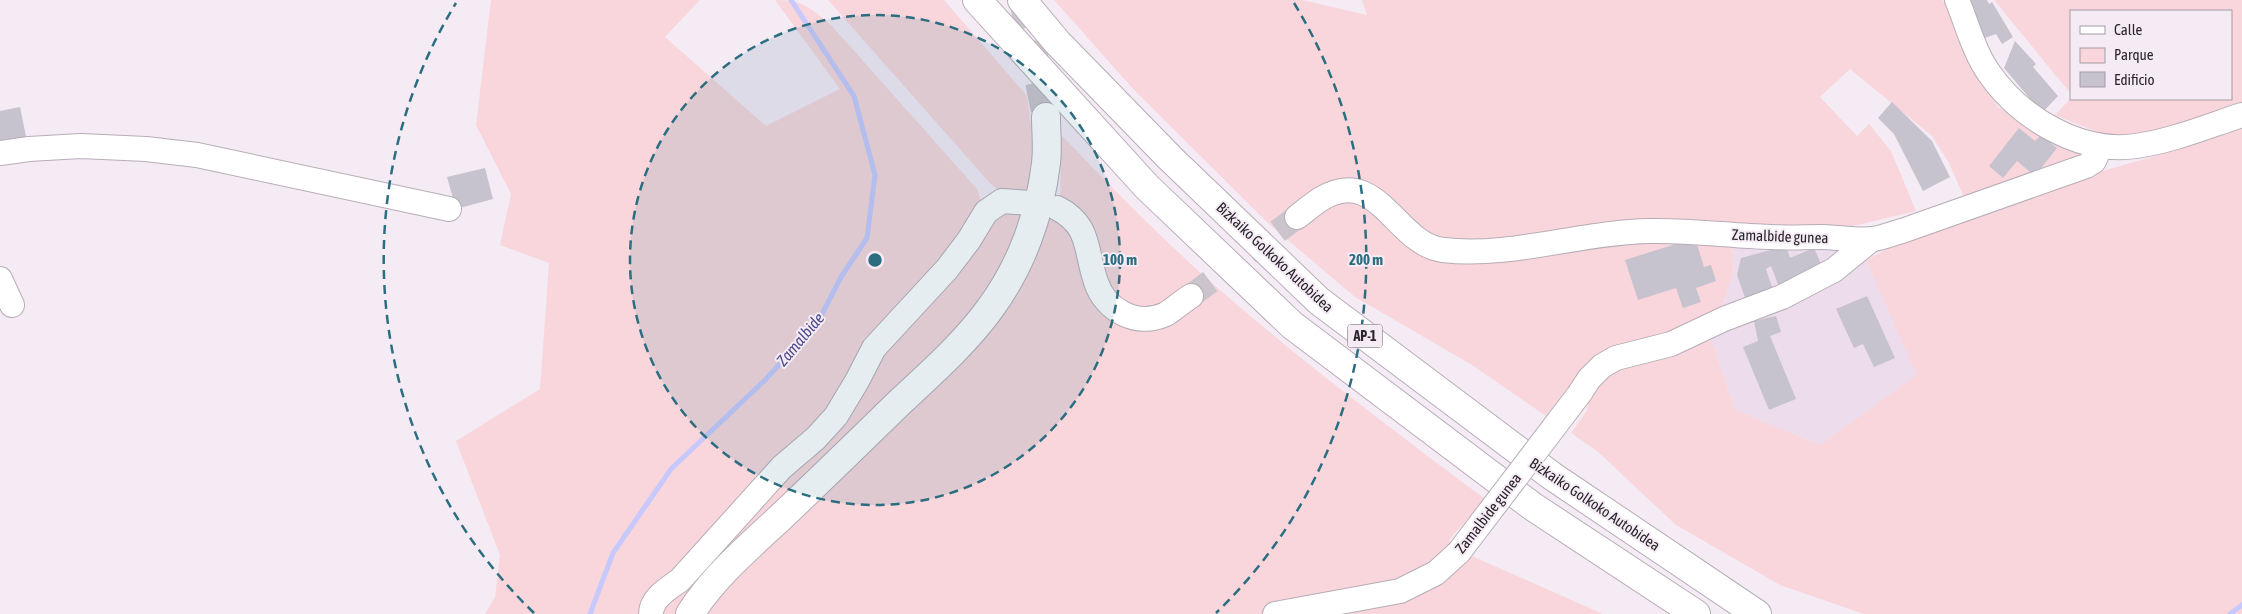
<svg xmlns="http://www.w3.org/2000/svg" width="2242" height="614" font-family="'Asap Condensed',sans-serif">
	<rect width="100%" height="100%" fill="#f5ebf5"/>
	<path fill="#ecdcec" d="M 1731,240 L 1852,243 L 1866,260 L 1918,375 L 1820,445 L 1735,410 L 1711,339 L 1733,274 Z"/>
	<g fill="#f8d6dc">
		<path d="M 491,0 L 700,0 L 665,37 L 766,126 L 840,89 L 775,0 C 804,0 810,8 831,25 L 977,189 L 982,204 L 1060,214 L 1061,135 C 1108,183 1154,231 1204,276 C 1293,355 1389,427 1485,499 L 1449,540 L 1472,556 L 1603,614 L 485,614 L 495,597 L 500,555 L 456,441 L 540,389 L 549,263 L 500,245 L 511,194 L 476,125 Z"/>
		<path d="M 828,0 L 944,0 L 1027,96 L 1032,135 L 1033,165 L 1029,194 L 999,191 L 989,182 Z"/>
		<path d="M 1054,0 L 1302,0 L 1367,15 L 1362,0 L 1943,0 L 1976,73 L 1998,107 L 2088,153 L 2080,161 L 1964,197 L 1949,163 L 1932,136 L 1850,69 L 1820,97 L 1857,136 L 1869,124 L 1891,151 L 1916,211 L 1853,226 L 1752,230 L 1598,228 L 1451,243 L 1731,240 L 1733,274 L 1720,313 L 1596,362 L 1566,390 L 1546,416 L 1472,365 L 1355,297 L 1269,224 L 1135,91 Z"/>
		<path d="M 1994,0 L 2242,0 L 2242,105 L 2165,129 L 2131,138 L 2100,133 L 2055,115 L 2071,98 L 2231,99 L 2231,11 L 2071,11 L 2071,94 Z"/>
		<path d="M 2242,129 L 2242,614 L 1864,614 L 1780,585 L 1676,525 L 1597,451 L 1571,433 L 1586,412 L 1592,388 L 1605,372 L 1675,354 L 1711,339 L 1735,410 L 1820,445 L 1917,375 L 1866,260 L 1923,231 L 2095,173 L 2170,152 Z"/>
	</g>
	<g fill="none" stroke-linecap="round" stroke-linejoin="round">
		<g stroke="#c7c9fd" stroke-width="5">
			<path d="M 590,614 L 613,553 L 671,469 L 765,380 L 818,322 L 841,277 L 867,238 L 875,175 L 854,96 L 791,0"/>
			<path d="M 2230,614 L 2242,605"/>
		</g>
	</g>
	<g fill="#c6c2ce">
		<path d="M 1970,0 L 1987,0 L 1989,4 L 1992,2 L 2013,37 L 2002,44 L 1996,34 L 1985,38 L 1972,11 L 1975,10 Z"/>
		<path d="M 2015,41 L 2036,64 L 2033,67 L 2058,96 L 2042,113 L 2004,68 Z"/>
		<path d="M 1892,102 L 1932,141 L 1950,177 L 1923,191 L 1894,134 L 1878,118 Z"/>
		<path d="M 20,107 L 27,141 L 0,146 L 0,111 Z"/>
		<path d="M 2019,128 L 2035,141 L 2041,135 L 2057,148 L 2035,176 L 2017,161 L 2003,178 L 1989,166 Z"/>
		<path d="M 485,168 L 493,199 L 456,209 L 447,177 Z"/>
		<path d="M 1695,238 L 1704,267 L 1711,265 L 1716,281 L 1696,288 L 1701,302 L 1683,308 L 1676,288 L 1638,300 L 1625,260 Z"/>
		<path d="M 1786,246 L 1790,258 L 1814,248 L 1825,273 L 1781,292 L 1771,266 L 1766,269 L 1775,296 L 1748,306 L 1737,275 L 1741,258 Z"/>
		<path d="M 1867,296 L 1895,358 L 1874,367 L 1863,344 L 1854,348 L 1836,309 Z"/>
		<path d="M 1776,316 L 1781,332 L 1770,336 L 1796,399 L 1769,410 L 1743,347 L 1758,341 L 1754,321 Z"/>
	</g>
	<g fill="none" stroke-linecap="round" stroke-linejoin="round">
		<path stroke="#ccc4cc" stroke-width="24" stroke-dasharray="24 12" stroke-linecap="butt" d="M 1191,296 L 1297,217"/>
		<path stroke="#ccc4cc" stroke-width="28" stroke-dasharray="28 14" stroke-linecap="butt" d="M 1023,0 L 1046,117"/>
		<g stroke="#b7adb7" stroke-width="26">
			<g id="minor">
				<path d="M 1957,0 C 1967,24 1974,52 1989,73 C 2020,118 2080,154 2136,146 C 2172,141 2208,126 2242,115"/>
				<path d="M 0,153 L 29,149 L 81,146 L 146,149 L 197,155 L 449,209"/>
				<path d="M 1057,208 C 1091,225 1085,251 1096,282 C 1105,310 1137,328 1166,314 C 1174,309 1183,301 1191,296"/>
				<path d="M 1297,217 C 1305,211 1313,204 1321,199 C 1378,164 1395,244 1443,250 C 1509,258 1583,232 1650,231 C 1691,230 1731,236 1771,237 C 1787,238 1804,237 1820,237 C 1836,237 1858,241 1873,239 C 1883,238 1893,233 1902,231 L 2086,166 L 2094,161 L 2100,147"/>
				<path d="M 0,279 L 12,305"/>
				<path d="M 1580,393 L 1589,379 L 1602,366 L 1616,358 L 1671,344 L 1724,319 L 1782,297 L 1834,270 L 1872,239"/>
				<path d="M 651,614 C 651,598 669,588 680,580 L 782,467 L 816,438 L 836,416 L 857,381 L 874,348 L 947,269 L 969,240 L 986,212 L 1002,201 L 1030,203"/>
				<path d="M 1275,614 L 1400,591 L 1436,573 L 1459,552"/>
			</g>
		</g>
		<g stroke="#b7adb7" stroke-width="30">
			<path id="major" d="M 690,614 C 714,576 750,546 783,515 C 822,478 861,440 900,402 C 931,373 964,344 989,310 C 1021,267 1040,215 1046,163 C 1048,148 1046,132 1046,117"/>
		</g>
		<g stroke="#b7adb7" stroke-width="30">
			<g id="highway">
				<path d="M 977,0 L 1147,187 L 1292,325 L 1532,506 L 1696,614"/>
				<path d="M 1022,0 L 1057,42 L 1170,158 L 1319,301 L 1552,476 L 1757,614"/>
			</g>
		</g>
		<use href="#minor" stroke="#fff" stroke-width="24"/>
		<use href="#major" stroke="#fff" stroke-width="28"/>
		<use href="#highway" stroke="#fff" stroke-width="28"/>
		<g stroke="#b7adb7" stroke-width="26" stroke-linecap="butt">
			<path id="minor-bridge" d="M 1459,552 L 1580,393"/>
		</g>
		<use href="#minor-bridge" stroke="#fff" stroke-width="24"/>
	</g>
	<circle cx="875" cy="260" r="245" fill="#2c6d80" fill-opacity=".12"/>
	<g fill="none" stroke="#2c6d80" stroke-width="2.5" stroke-dasharray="9 6">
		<circle cx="875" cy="260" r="245"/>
		<path d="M534 613A491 491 0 0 1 456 3M1294 3A491 491 0 0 1 1216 613"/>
	</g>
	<g text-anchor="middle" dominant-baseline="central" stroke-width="4" stroke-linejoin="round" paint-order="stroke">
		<rect fill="#f5ebf5" stroke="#666166" stroke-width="1" x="1347.5" y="324.5" width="35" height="23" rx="4"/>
		<g font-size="14" font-weight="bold" fill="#292629">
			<text x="1365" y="336">AP-1</text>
		</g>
		<g font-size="15" fill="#292629" stroke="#f5ebf5">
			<text transform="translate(1780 236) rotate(2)">Zamalbide gunea</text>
			<text transform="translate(1275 257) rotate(43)">Bizkaiko Golkoko Autobidea</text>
			<text transform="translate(1595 504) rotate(34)">Bizkaiko Golkoko Autobidea</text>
			<text transform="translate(1488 513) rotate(-52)">Zamalbide gunea</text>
		</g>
		<g font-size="16" font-style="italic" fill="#4d4b8a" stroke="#f5ebf5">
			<text transform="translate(800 339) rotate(-50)">Zamalbide</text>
		</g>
	</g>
	<circle cx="875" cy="260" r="8" fill="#2c6d80" stroke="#f5ebf5" stroke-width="2.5"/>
	<g font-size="15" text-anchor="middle" font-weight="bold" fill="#2c6d80" stroke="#f5ebf5" stroke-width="4" stroke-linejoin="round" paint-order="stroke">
		<text x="1120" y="265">100 m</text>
		<text x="1366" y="265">200 m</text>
	</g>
	<rect x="2070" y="10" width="162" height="90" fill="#f5ebf5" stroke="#a39ca3"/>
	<rect x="2080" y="26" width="25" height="8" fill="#ffffff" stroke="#a39ca3"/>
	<text x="2114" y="35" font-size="15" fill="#292629">Calle</text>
	<rect x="2080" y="48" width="25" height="15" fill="#f8d6dc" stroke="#a39ca3"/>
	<text x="2114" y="60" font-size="15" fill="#292629">Parque</text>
	<rect x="2080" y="72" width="25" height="15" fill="#c6c2ce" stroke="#a39ca3"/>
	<text x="2114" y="85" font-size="15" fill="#292629">Edificio</text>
</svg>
